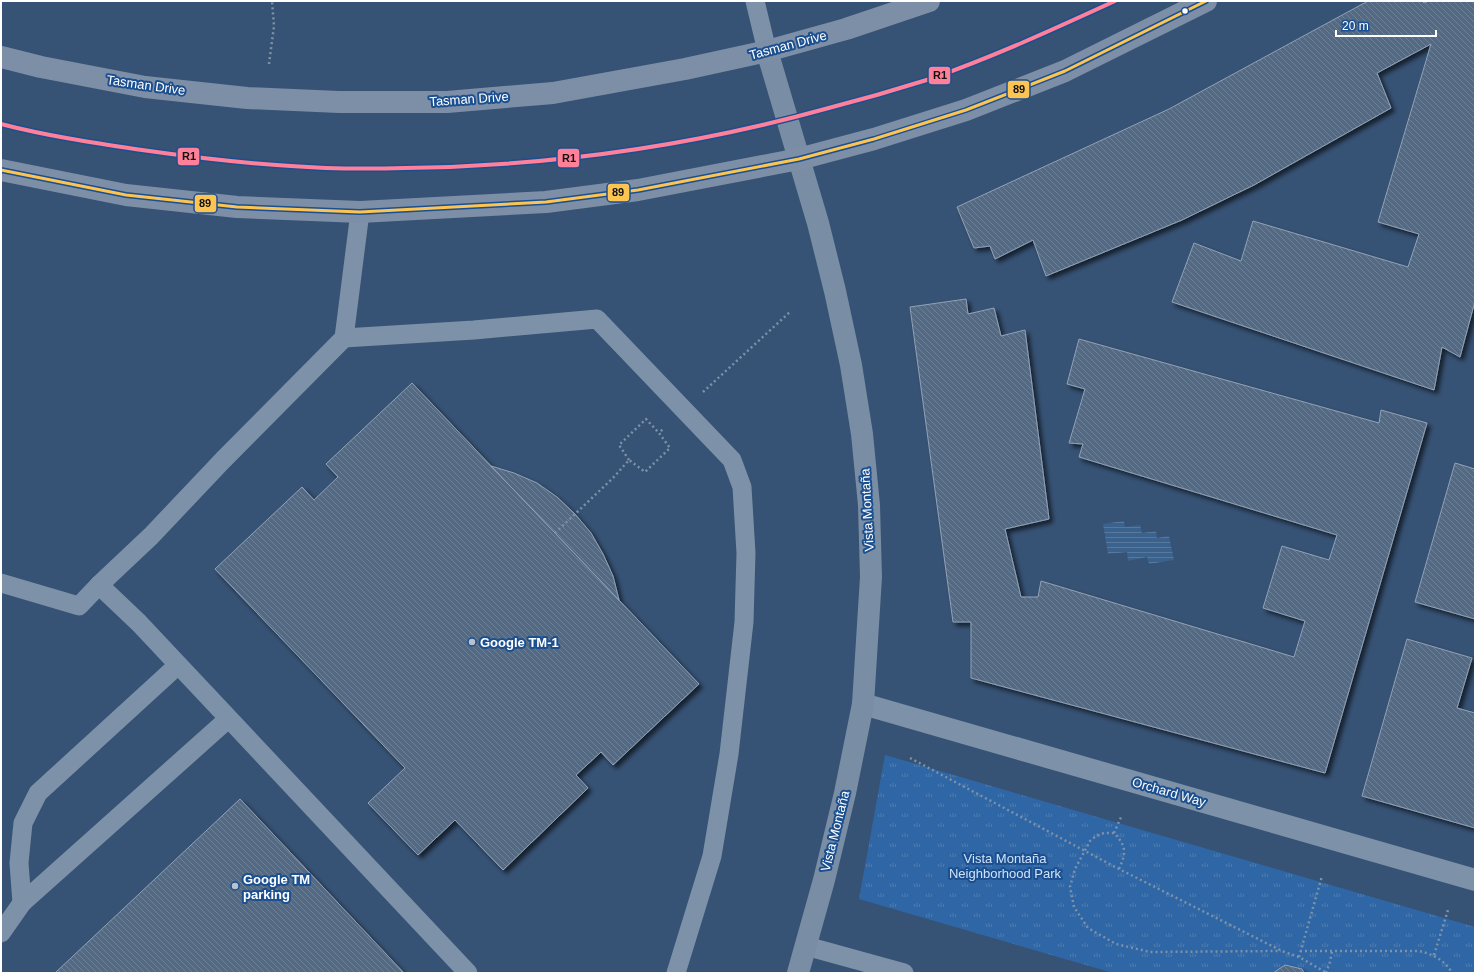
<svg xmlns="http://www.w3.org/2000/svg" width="1476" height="974" font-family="Helvetica,sans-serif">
	<defs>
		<pattern id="grass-tufts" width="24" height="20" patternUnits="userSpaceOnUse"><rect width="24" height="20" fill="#2f66a5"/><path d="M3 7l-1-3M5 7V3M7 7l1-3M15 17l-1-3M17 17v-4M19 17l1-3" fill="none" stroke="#4e7db2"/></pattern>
		<pattern id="water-rules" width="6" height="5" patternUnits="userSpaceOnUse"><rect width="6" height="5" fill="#3b618d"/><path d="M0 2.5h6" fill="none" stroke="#58799e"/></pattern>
		<pattern id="building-back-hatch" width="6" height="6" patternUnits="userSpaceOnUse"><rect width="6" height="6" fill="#526984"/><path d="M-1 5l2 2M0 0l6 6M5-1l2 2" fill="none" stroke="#6c8096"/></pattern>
		<filter id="shadow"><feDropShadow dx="3.5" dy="3.5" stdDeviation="2" flood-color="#0009"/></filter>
	</defs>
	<rect width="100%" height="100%" fill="#365274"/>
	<path fill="url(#grass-tufts)" d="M 885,755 L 1475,927 L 1475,973 L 1113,973 L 859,899 Z"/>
	<path fill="url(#water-rules)" d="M 1124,521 L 1125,527 L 1140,525 L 1142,533 L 1156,531 L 1157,538 L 1169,536 L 1174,560 L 1149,564 L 1147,557 L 1128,561 L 1127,552 L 1108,554 L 1103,524 Z"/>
	<g fill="url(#building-back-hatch)" stroke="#92a2b6" filter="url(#shadow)">
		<path d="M 1368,1 L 1422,1 L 1424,3 L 1429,1 L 1475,1 L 1475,301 L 1460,357 L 1442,347 L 1434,390 L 1172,302 L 1194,243 L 1241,261 L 1253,221 L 1408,267 L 1419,234 L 1378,222 L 1431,44 L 1377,73 L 1391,108 L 1254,185 L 1182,220 L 1046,276 L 1033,240 L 995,259 L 990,246 L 974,248 L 957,207 L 1169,109 Z"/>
		<path d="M 966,299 L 968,314 L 994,308 L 1001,336 L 1025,330 L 1049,519 L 1005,529 L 1021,597 L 1038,597 L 1041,581 L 1294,657 L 1305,621 L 1263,608 L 1282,546 L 1329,560 L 1337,535 L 1079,457 L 1083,444 L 1069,443 L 1085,389 L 1067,384 L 1079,339 L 1379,423 L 1381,410 L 1427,423 L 1325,773 L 971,678 L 971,622 L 953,622 L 910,307 Z"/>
		<path d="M 412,383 L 699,684 L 613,765 L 601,752 L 576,775 L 588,788 L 503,870 L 455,820 L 418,855 L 368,803 L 405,768 L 215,569 L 302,487 L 314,500 L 338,477 L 326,464 Z"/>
		<path d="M 1455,463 L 1475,469 L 1475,619 L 1415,602 Z"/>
		<path d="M 491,466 L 514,473 L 537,483 L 557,497 L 575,514 L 591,533 L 603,554 L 613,576 L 619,600 Z"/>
		<path d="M 1407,639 L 1472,658 L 1457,708 L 1475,713 L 1475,828 L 1362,796 Z"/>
		<path d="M 240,799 L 404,973 L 55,973 Z"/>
		<path d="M 1285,965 L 1302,969 L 1304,973 L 1273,973 Z"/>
	</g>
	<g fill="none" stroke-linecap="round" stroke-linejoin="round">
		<g stroke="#7d92a8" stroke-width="2.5" stroke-dasharray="2 3" stroke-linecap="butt">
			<path d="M 269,64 L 274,26 L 272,1"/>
			<path d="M 703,392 L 791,311"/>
			<path d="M 629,460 L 619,445 L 646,419 L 659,433"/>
			<path d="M 555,533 L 613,478 L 629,460 L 645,472 L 670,448 L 659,433 L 664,428"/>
			<path d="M 910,758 L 1119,869 L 1282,951 L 1299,957 L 1327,973"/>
			<path d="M 1114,833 L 1122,815"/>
			<path d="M 1119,869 C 1126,853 1127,847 1114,833 L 1104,833 L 1096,836 L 1090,841 L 1075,869 L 1070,887 L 1074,907 L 1088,928 L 1116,944 L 1150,952 L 1281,951"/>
			<path d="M 1300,951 L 1419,951 C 1432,954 1445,960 1452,973"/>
			<path d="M 1434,955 L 1448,910"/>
			<path d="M 1299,957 L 1322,876"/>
			<path d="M 1326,973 L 1330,962 L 1332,951"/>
		</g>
		<g stroke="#7d92a8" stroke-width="19">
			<path d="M 755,1 L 767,51"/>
			<path d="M 344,338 L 474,330 L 597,319 L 732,460 L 742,487 L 746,553 L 744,622 L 729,754 L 712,856 L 676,973"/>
			<path d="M 1,583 L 79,606 L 99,585 L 151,536 L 223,460 L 344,338 L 360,212"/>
			<path d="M 99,585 L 139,623 L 468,973"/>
			<path d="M 22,903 L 19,863 L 23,823 L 38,793 L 178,665"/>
			<path d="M 1,933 L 22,903 L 228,719"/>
			<path d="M 806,946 L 904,973"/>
		</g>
		<path stroke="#7d92a8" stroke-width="22" d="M 863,704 L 1475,880"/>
		<path stroke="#798da4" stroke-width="22" d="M 767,51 L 818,223 L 835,291 L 851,365 L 862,434 L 869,505 L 871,577 L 863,704 L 845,793 L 824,880 L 798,973"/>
		<g stroke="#7d8ea7" stroke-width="22">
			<path d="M 1,57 L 41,67 L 145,87 L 247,98 L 339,102 L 447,102 L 553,93 L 685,69 L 767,51 L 846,29 L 929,1"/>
			<path d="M 1,170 L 126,195 L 237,207 L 360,212 L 546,202 L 638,190 L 799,159 L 874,139 L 966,110 L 1065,71 L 1206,1"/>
		</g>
		<g stroke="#1b4f8f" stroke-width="6">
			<path id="bus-1" d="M 1,170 L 126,195 L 237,207 L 360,212 L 546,202 L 638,190 L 799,159 L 874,139 L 966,110 L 1065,71 L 1206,1"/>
		</g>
		<use href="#bus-1" stroke="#fcc553" stroke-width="3"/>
		<g stroke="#1b4f8f" stroke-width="7">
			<path id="rail-1" d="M 1,124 C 47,136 95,143 142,150 C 191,157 241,163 291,166 C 329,169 367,169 405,168 C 548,166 688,147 825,109 C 860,100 895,90 930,79 C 993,57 1054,29 1115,1"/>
		</g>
		<use href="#rail-1" stroke="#ff8098" stroke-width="4"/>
	</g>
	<circle fill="#fff" stroke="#1b4f8f" stroke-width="1.5" cx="1185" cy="11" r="3.5"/>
	<g fill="#b9c2ce" stroke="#1b4f8f" stroke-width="1.5">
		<circle cx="472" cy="642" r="4"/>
		<circle cx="235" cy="886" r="4"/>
	</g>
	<g text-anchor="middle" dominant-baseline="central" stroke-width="4" stroke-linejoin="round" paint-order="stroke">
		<g font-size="13" fill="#fff" stroke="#1b4f8f">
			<text transform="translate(788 45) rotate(-15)">Tasman Drive</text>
			<text transform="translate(146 85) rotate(8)">Tasman Drive</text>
			<text transform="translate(469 99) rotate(-4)">Tasman Drive</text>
			<text transform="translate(867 510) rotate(-93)">Vista Montaña</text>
			<text transform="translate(1169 792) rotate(16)">Orchard Way</text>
			<text transform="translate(835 831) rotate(-76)">Vista Montaña</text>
		</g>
		<g font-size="13" font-weight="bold" fill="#fff" stroke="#1b4f8f" text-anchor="start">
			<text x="480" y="642">Google TM-1</text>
			<text x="243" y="879">Google TM<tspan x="243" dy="15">parking</tspan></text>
		</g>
		<g font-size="13" fill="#cfe3fa" stroke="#1b4f8f">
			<text x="1005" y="858">Vista Montaña<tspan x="1005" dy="15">Neighborhood Park</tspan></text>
		</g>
	</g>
	<g stroke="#1b4f8f" stroke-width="1.5">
		<rect x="928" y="66" width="23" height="19" rx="4" fill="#ff8098"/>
		<rect x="1007" y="80" width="23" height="19" rx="4" fill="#fcc553"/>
		<rect x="177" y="147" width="23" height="19" rx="4" fill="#ff8098"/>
		<rect x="557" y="148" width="23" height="20" rx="4" fill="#ff8098"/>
		<rect x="607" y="183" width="23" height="19" rx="4" fill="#fcc553"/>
		<rect x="194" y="194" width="23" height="19" rx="4" fill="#fcc553"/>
	</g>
	<g font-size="11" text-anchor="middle" font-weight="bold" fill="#111">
		<text x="940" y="79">R1</text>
		<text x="1019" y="93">89</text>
		<text x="189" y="160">R1</text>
		<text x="569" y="162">R1</text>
		<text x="618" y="196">89</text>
		<text x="205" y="207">89</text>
	</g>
	<rect width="1476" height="974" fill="none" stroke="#ffffff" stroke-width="4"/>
	<path d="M1336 30v6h100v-6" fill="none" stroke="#ffffff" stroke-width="2"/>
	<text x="1342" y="30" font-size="12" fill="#ffffff" stroke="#1b4f8f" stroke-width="3" paint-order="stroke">20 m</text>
</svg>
